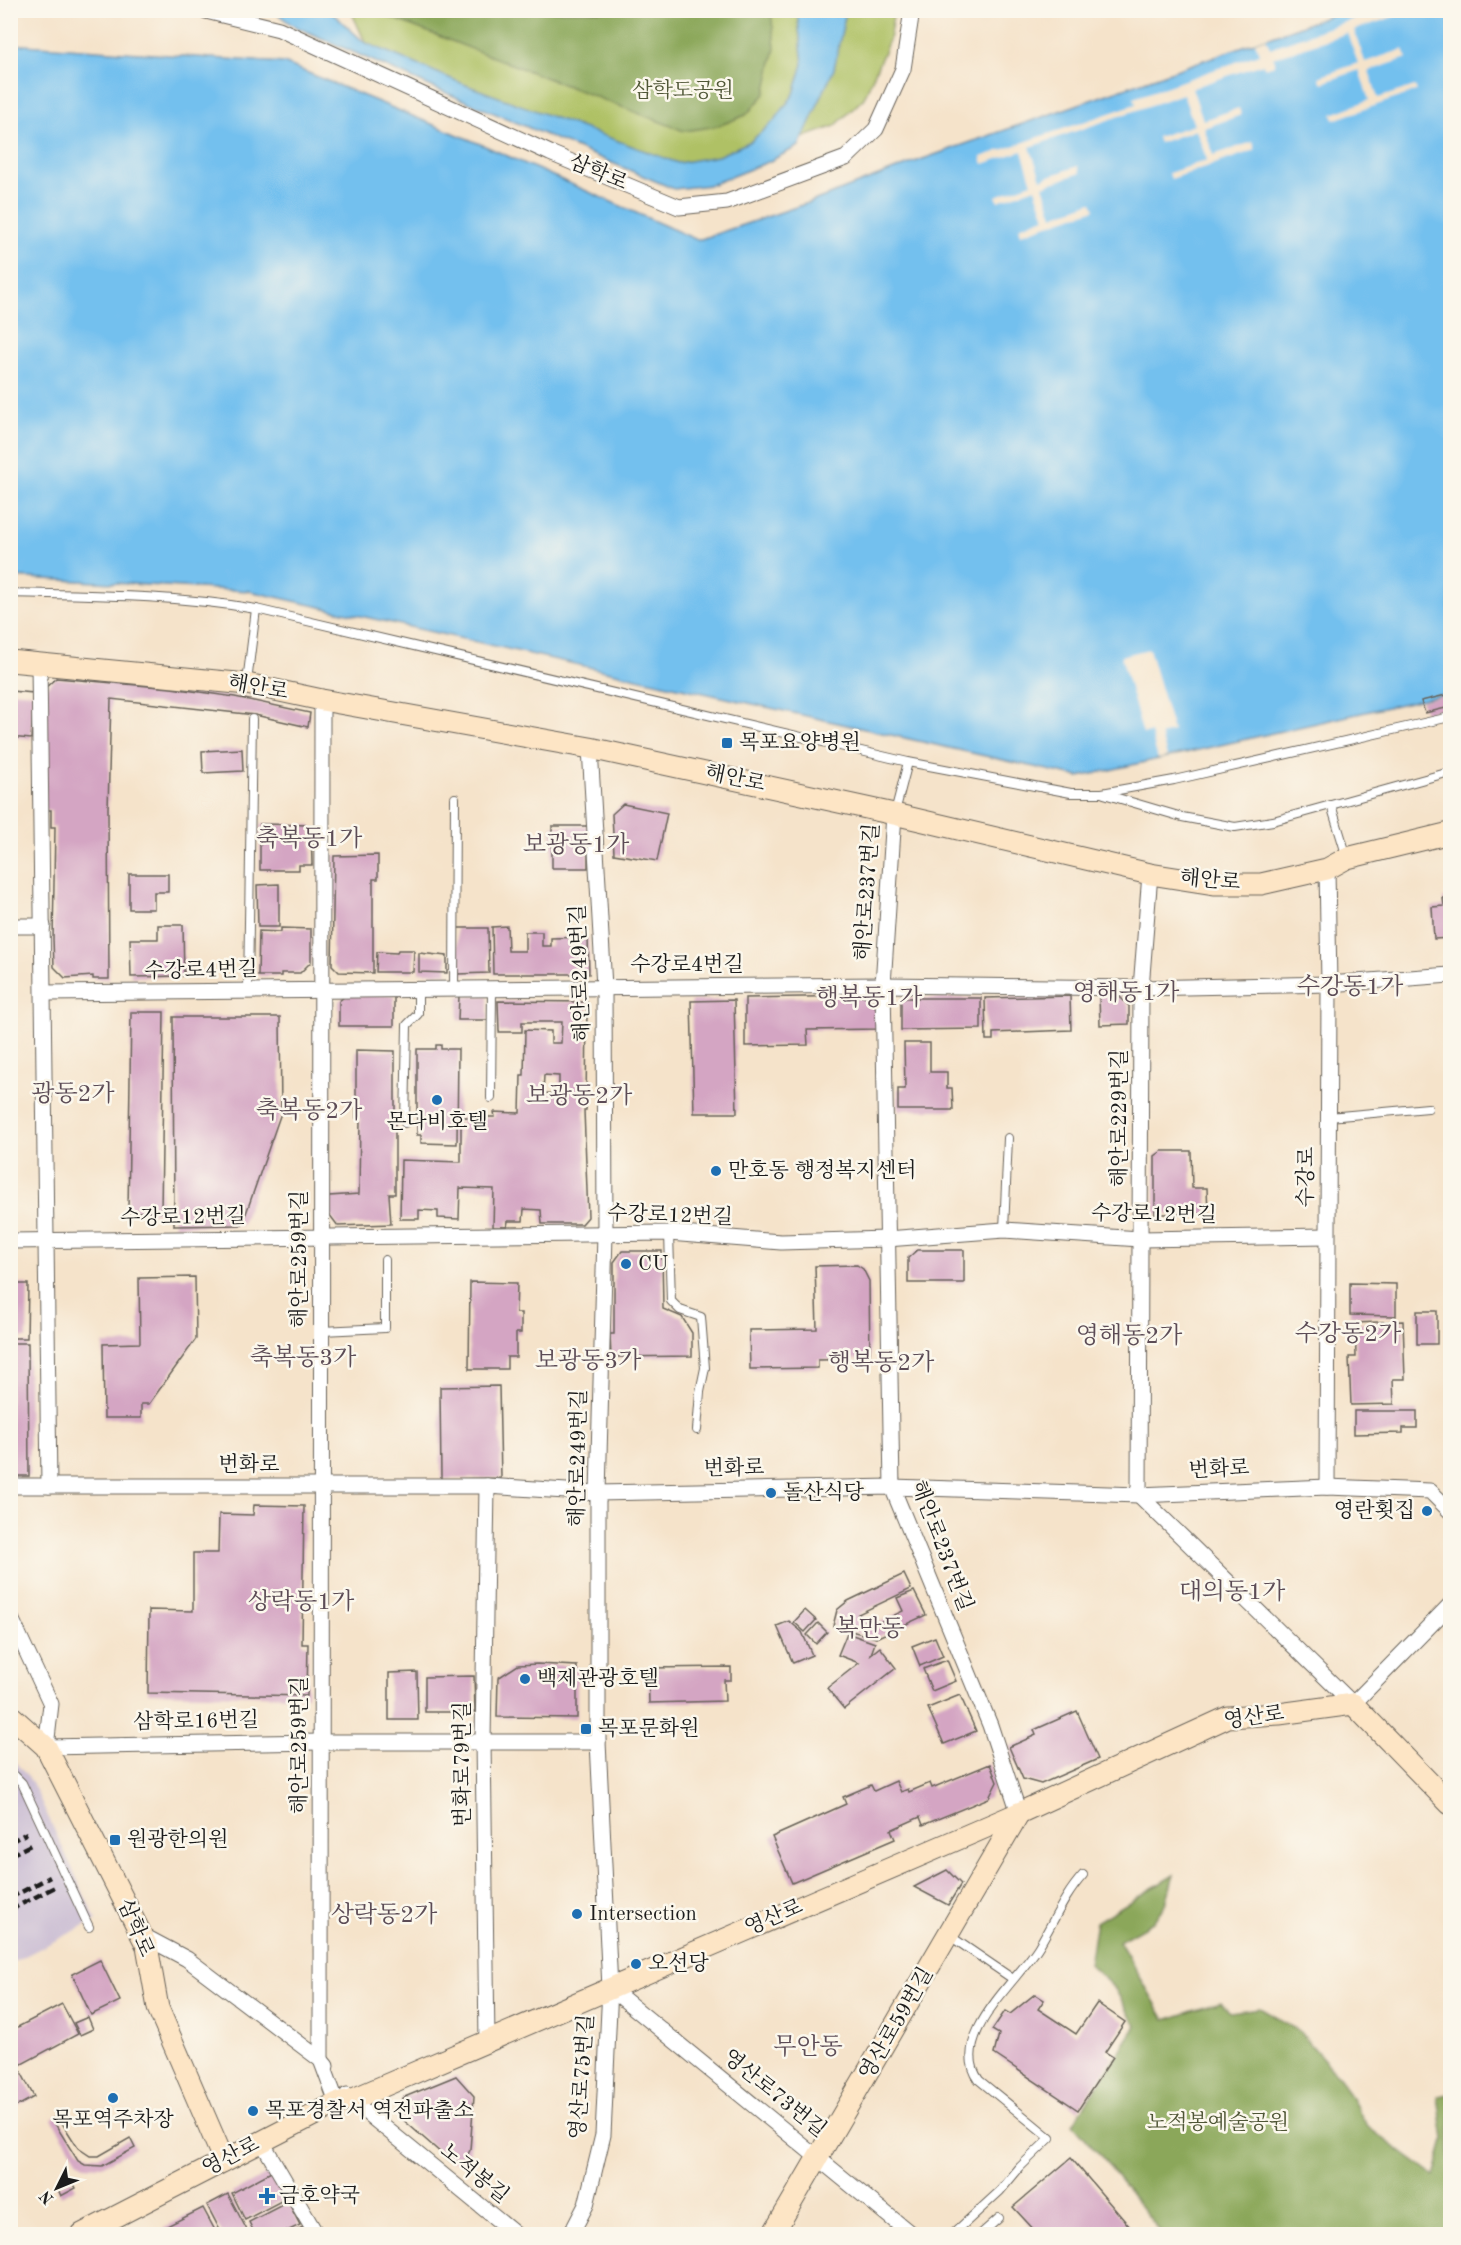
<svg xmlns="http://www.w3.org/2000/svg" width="1461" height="2245" font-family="'Old Standard TT','Noto Serif KR',serif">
	<rect width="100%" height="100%" fill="#fbf7ec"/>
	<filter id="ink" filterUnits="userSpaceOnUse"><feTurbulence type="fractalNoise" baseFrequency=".0167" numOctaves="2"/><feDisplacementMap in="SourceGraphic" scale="12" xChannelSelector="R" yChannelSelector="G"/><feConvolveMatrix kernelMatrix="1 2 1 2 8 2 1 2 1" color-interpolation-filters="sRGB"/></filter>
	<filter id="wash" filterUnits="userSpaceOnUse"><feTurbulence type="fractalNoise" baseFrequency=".008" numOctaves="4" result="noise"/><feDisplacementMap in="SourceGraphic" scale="24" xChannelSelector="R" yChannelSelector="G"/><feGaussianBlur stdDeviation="1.35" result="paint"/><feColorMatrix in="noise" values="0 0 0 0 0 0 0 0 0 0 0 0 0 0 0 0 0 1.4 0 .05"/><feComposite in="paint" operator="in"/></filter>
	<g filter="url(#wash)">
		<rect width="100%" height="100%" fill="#f5e3ca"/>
		<path fill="#ccbfd4" d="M 10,1756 L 32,1782 L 96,1920 L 11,1963 Z"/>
		<path fill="#afc165" stroke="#666e40" stroke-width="1.5" d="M 351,11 L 894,11 L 889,40 L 864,98 L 835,126 L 717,169 L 671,174 L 366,44 Z"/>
		<g fill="#8ba75a" stroke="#54623b" stroke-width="1.5">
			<path d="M 378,11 L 771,11 L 775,48 L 765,94 L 746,115 L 718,126 L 684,131 L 384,15 Z"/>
			<path d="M 1174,1875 L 1166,1903 L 1153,1922 L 1119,1941 L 1165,2020 L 1220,2002 L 1230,2012 L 1260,2008 L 1299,2031 L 1341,2079 L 1368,2127 L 1434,2176 L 1444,2140 L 1438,2096 L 1450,2094 L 1450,2234 L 1162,2234 L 1106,2162 L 1073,2124 L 1136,2026 L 1115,1989 L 1089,1964 L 1096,1922 Z"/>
		</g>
		<g fill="#73c0ee" stroke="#486e85" stroke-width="1.5">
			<path d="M 274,11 L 330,11 L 364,42 L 466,85 L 678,163 L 718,156 L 751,141 L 775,120 L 794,94 L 803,64 L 797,11 L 846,11 L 834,69 L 799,146 L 768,162 L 710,185 L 674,189 L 432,87 L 292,25 Z"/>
			<path d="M 1343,11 L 1450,11 L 1450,693 L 1079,777 L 249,591 L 11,577 L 10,44 L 284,63 L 485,146 L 695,239 L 701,239 L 808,203 L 920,160 Z"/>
		</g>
		<g fill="#f5e3ca">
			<path d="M 1379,10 L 1411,11 L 1354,30 L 1365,62 L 1404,49 L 1407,58 L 1369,71 L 1378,98 L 1415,86 L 1417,91 L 1334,120 L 1332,114 L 1369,100 L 1359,70 L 1322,83 L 1319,77 L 1358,63 L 1347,33 L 1273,58 L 1275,65 L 1264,68 L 1263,64 L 1192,88 L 1203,120 L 1239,108 L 1241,115 L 1204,128 L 1213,155 L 1253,142 L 1255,150 L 1171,179 L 1169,173 L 1207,160 L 1196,130 L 1159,143 L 1157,137 L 1194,125 L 1183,94 L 1030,147 L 1041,179 L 1078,166 L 1080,173 L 1043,186 L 1053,216 L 1092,202 L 1095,209 L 1021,234 L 1019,227 L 1045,217 L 1035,188 L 998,201 L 996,196 L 1032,183 L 1022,151 L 983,164 L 981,157 L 1136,104 L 1134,98 L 1259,54 L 1255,42 L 1266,38 L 1270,48 Z"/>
			<path d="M 1149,649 L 1173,731 L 1161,735 L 1167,757 L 1158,759 L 1151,733 L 1143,734 L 1121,656 Z"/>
		</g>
		<g id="blocks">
			<g fill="#d4a5c3" fill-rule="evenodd">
				<path d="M 56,678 L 171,688 L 235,697 L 310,713 L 308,727 L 255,715 L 111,699 L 108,809 L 109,979 L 93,979 L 93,976 L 65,978 L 54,967 L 53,939 L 55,827 L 51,827 L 51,810 L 43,810 L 43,690 Z"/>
				<path d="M 10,691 L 34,693 L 31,739 L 10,737 Z"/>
				<path d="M 1450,694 L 1450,707 L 1425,713 L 1421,701 Z"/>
				<path d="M 242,749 L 243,771 L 203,773 L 202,751 Z"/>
				<path d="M 623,804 L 667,813 L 657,861 L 614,854 L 612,814 Z"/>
				<path d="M 260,824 L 311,825 L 312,865 L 299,865 L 299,870 L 260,870 Z"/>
				<rect x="552" y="826" width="36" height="42"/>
				<path d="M 378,855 L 378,879 L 373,879 L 373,973 L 339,972 L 332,965 L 334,856 Z"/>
				<path d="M 129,874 L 168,874 L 168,892 L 154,892 L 154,909 L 129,909 Z"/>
				<path d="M 279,884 L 279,927 L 258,927 L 257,885 Z"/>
				<path d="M 1443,898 L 1450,898 L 1450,938 L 1434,939 L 1432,907 L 1444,906 Z"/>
				<path d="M 158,925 L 183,925 L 184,976 L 131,977 L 130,939 L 158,939 Z"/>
				<path d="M 507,926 L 508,951 L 525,951 L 525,932 L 542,932 L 542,946 L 551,946 L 551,938 L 588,937 L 589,974 L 493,974 L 492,927 Z"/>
				<path d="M 281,928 L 311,929 L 311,962 L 300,973 L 281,973 L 281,976 L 258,976 L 259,931 L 281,932 Z"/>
				<path d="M 457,928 L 488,928 L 489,973 L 457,974 Z"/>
				<path d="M 398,950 L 414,950 L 413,972 L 376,972 L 377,952 L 397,953 Z"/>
				<path d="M 419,953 L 447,956 L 447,973 L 419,972 Z"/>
				<path d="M 347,995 L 394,995 L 394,1026 L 339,1026 L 339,1001 Z"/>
				<path d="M 1118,995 L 1129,1006 L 1129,1024 L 1100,1025 L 1099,996 Z"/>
				<path d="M 459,996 L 488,996 L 488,1020 L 458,1020 Z"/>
				<path d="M 866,996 L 878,1010 L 879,1029 L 807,1030 L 808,1045 L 745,1046 L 745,998 Z"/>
				<path d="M 1070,996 L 1071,1030 L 993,1033 L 993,1040 L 986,1040 L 985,998 Z"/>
				<path d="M 901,998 L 981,998 L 981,1029 L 901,1030 Z"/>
				<path d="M 734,1000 L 737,1113 L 694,1113 L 691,1001 Z"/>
				<path d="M 498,1001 L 587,1002 L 586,1110 L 584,1110 L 588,1217 L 582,1224 L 542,1224 L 541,1210 L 524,1209 L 523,1221 L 508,1221 L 507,1227 L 493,1227 L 494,1189 L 460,1188 L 459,1219 L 438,1218 L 438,1211 L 419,1210 L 419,1219 L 400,1219 L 401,1160 L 461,1162 L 461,1117 L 495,1117 L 494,1112 L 520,1113 L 521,1075 L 524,1075 L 525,1030 L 551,1031 L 551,1043 L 561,1043 L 562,1022 L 522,1022 L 522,1032 L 499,1032 ZM 544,1075 L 559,1076 L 559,1094 L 543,1093 Z"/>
				<path d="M 131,1012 L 164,1012 L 161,1212 L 128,1212 Z"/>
				<path d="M 173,1017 L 280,1017 L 281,1113 L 242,1225 L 174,1226 Z"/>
				<path d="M 904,1043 L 930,1043 L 930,1072 L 947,1072 L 947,1088 L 952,1088 L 953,1110 L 898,1110 L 898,1089 L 905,1089 Z"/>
				<path d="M 436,1045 L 441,1045 L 441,1049 L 458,1049 L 457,1144 L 421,1143 L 421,1135 L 417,1135 L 417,1049 L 436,1049 Z"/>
				<path d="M 356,1050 L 395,1051 L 395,1194 L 389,1194 L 391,1224 L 338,1226 L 329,1214 L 329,1196 L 359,1194 L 360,1118 L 356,1118 Z"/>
				<path d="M 1162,1151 L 1191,1151 L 1192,1188 L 1207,1188 L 1208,1214 L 1155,1214 L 1155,1156 Z"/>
				<path d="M 917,1250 L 964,1250 L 964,1283 L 908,1283 L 908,1258 Z"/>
				<path d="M 622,1251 L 662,1251 L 663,1309 L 682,1317 L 692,1333 L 692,1356 L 611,1357 L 610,1334 L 614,1334 L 614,1262 Z"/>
				<path d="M 857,1265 L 863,1269 L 869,1281 L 870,1359 L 818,1360 L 818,1368 L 750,1369 L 749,1330 L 817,1329 L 815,1266 Z"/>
				<path d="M 195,1277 L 196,1339 L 149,1404 L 141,1404 L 141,1418 L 104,1418 L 103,1344 L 140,1343 L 139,1278 Z"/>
				<path d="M 470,1282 L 517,1283 L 516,1313 L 521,1313 L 521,1333 L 516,1333 L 516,1357 L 507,1357 L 507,1369 L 469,1369 Z"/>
				<path d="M 1350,1283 L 1396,1284 L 1396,1316 L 1350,1315 Z"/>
				<path d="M 10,1284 L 28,1284 L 27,1338 L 10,1338 Z"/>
				<rect x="1417" y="1311" width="20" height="33"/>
				<path d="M 1403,1321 L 1405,1379 L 1393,1379 L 1394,1404 L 1351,1405 L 1349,1357 L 1356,1357 L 1355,1323 Z"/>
				<path d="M 10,1343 L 28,1343 L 29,1476 L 10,1476 Z"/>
				<path d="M 499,1386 L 501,1478 L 441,1479 L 440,1387 Z"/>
				<path d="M 1354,1411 L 1417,1411 L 1417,1428 L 1403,1428 L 1403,1433 L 1354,1434 Z"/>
				<path d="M 254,1505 L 304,1506 L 302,1644 L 308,1644 L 307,1696 L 148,1693 L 149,1610 L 193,1611 L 193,1553 L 218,1553 L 219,1514 L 253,1515 Z"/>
				<path d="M 904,1574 L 911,1589 L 858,1614 L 874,1625 L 903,1611 L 897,1598 L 914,1591 L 926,1615 L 876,1638 L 833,1626 L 837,1610 L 848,1601 Z"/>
				<path d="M 805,1610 L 816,1620 L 805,1632 L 794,1622 Z"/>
				<path d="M 789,1621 L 802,1632 L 812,1655 L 793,1663 L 777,1626 Z"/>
				<path d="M 818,1623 L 827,1632 L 816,1644 L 807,1635 Z"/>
				<path d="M 847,1633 L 875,1643 L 871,1654 L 880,1647 L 896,1668 L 844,1709 L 827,1688 L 859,1663 L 838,1655 Z"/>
				<path d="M 935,1637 L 943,1656 L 920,1666 L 912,1646 Z"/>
				<path d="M 947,1660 L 956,1681 L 932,1691 L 923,1669 Z"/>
				<path d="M 537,1664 L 577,1666 L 577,1718 L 497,1717 L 498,1678 L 518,1665 Z"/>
				<path d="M 731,1667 L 731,1680 L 724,1680 L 725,1701 L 649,1703 L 648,1668 Z"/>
				<path d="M 417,1672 L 418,1720 L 389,1720 L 389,1673 Z"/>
				<path d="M 474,1676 L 475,1712 L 425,1712 L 425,1677 Z"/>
				<path d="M 960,1695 L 976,1731 L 944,1744 L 928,1708 Z"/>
				<path d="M 1077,1711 L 1098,1759 L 1041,1784 L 1023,1779 L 1009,1747 L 1036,1735 L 1034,1730 Z"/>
				<path d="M 990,1764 L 997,1782 L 989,1798 L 923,1825 L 920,1817 L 891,1830 L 895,1839 L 792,1883 L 772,1837 L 846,1804 L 843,1797 L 871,1785 L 874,1791 L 896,1781 L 901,1792 L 908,1789 L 909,1792 L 930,1783 L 932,1788 Z"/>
				<path d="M 947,1870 L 961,1884 L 948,1905 L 914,1887 Z"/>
				<path d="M 100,1960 L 120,2001 L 91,2015 L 72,1974 Z"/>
				<path d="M 1035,1994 L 1044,2000 L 1038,2009 L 1076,2034 L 1097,2003 L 1125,2022 L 1105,2052 L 1113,2057 L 1078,2110 L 994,2054 L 999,2034 L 992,2030 L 1005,2011 L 1010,2014 Z"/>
				<path d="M 62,2004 L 78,2034 L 18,2066 L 34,2097 L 10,2110 L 10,2031 Z"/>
				<path d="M 88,2017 L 93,2029 L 80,2035 L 74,2023 Z"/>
				<path d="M 456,2076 L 474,2096 L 470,2150 L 465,2161 L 450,2161 L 400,2117 L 402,2098 Z"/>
				<path d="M 57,2115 L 78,2148 L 90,2156 L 99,2156 L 130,2138 L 135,2148 L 102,2166 L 85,2165 L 78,2161 L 52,2119 Z"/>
				<path d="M 1071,2158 L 1136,2234 L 1038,2234 L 1013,2207 Z"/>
				<path d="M 273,2171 L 287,2198 L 245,2220 L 232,2193 Z"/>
				<path d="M 71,2179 L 76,2188 L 61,2196 L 57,2187 Z"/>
				<path d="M 228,2194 L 249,2234 L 222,2234 L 207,2205 Z"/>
				<path d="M 288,2202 L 300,2225 L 281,2234 L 255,2234 L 249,2222 Z"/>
				<path d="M 203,2208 L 217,2234 L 166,2234 L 163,2228 Z"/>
				<path d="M 303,2227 L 307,2234 L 289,2234 Z"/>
			</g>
		</g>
	</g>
	<g filter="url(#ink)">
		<use href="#blocks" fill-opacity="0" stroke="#686259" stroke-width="1.5"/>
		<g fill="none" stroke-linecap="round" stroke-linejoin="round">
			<g stroke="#686259" stroke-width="10">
				<g id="lane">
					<path d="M 10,593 C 93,595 175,595 256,609 L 908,762 L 1071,793 L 1102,793 L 1174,780 L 1450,717"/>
					<path d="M 247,682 L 256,609"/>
					<path d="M 1104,794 L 1182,817 L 1235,827 L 1273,821 L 1450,772"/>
					<path d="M 1331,805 L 1347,857"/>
					<path d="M 895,812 L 908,762"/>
					<path d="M 454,989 L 455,798"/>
					<path d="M 248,991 L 252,719"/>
					<path d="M 491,1098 L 492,989"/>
					<path d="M 1329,1117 L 1428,1108"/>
					<path d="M 405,1123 L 407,1025 L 418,1014 L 418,989"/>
					<path d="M 1004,1230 L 1008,1138"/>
					<path d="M 669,1233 L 671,1301 L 680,1310 L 701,1317 L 705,1368 L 700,1392 L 697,1430"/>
					<path d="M 322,1331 L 385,1328 L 385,1260"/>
					<path d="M 10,1771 L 22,1783 L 89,1927"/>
					<path d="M 950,1936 L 1013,1979"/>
					<path d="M 953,2234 L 1000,2191 L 1020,2167 L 1050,2138 L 979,2080 C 948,2037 1018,1981 1039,1946 C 1054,1921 1064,1896 1083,1875"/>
					<path d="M 981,2234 L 999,2218"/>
				</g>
			</g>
			<g stroke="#686259" stroke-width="17">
				<g id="street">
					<path d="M 202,10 L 279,29 L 550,153 L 679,207 L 727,202 L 846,158 L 876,129 L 903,69 L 912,10"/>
					<path d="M 39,663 L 49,1486"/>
					<path d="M 322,700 L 321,2060 L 337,2103"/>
					<path d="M 894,814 L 883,985 L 892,1487 L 990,1725 L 1019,1813"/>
					<path d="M 1150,874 L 1141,988 L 1139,1495 L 1353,1704 L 1450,1605"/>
					<path d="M 10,926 L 43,926"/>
					<path d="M 44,993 L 883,985 L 1141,988 L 1329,984 L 1450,975"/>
					<path d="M 10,1241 L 669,1233 L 781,1242 L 887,1239 L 1004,1230 L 1140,1239 L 1327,1236"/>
					<path d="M 10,1486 L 487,1486 L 598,1493 L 892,1487 L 1139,1495 L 1327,1487 L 1430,1491 L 1450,1511"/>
					<path d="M 487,1486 L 483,1741 L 487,2042"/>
					<path d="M 1327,1487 L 1329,984 L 1327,869"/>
					<path d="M 10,1616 L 51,1704 L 46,1747 L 320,1742 L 598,1742"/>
					<path d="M 140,1934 L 187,1959 L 321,2060 L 326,2066"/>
					<path d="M 610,1988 L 911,2234"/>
					<path d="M 347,2095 L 351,2100 L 515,2234"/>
					<path d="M 262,2142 L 316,2234"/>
					<path d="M 571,2234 L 586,2205 L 603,2135 L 610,1988 L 598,1742 L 598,1493 L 605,1234 L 604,987 L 590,748"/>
				</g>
			</g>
			<g stroke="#686259" stroke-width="23">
				<g id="secondary">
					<path d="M 10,661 L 247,684 L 322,700 L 590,748 L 894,814 L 1150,874 L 1214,884 L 1261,884 L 1327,869 L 1347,858 L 1450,833"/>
					<path d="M 10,1715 L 46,1747 L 147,1946 L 158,2008 L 224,2161"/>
					<path d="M 82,2234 L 337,2103 L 351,2100 L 1019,1813 L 1228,1717 L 1279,1714 L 1353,1704 L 1450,1804"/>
					<path d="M 773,2234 L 1019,1813"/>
				</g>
			</g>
			<use href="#lane" stroke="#fff" stroke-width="8"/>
			<use href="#street" stroke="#fff" stroke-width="15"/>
			<use href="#secondary" stroke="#fde5c5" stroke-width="21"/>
			<g stroke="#1c1c1c" stroke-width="4.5" stroke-dasharray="9 4.5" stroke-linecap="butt">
				<path d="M 10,1842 L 27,1833"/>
				<path d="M 10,1855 L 33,1844"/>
				<path d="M 10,1898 L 50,1877"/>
				<path d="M 10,1910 L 55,1887"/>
			</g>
		</g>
	</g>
	<g fill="#1f6fb2" stroke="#fbf7ec" stroke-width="2">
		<rect x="721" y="737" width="12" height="12" rx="3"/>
		<circle cx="437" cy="1100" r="6"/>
		<circle cx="716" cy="1171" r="6"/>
		<circle cx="626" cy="1264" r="6"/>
		<circle cx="771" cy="1493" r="6"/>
		<circle cx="1427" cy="1511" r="6"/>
		<circle cx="525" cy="1679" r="6"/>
		<rect x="580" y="1723" width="12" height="12" rx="3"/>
		<rect x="109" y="1834" width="12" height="12" rx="3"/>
		<circle cx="577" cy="1914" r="6"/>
		<circle cx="636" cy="1964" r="6"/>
		<circle cx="113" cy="2098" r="6"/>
		<circle cx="253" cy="2111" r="6"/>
		<path d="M264 2187h6v6h6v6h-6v6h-6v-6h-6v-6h6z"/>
	</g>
	<g text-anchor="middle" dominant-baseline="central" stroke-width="5" stroke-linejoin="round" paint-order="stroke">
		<g font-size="21" fill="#4f5636" stroke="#fbf7ec">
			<text x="683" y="91">삼학도공원</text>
			<text x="1218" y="2123">노적봉예술공원</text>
		</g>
		<g font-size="21" fill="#1c1c1c" stroke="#fbf7ec">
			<text transform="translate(598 173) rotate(23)">삼학로</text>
			<text transform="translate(258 688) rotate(10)">해안로</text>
			<text transform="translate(735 779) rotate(12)">해안로</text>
			<text transform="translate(1210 881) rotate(5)">해안로</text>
			<text transform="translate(868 892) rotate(-86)">해안로237번길</text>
			<text x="687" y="965">수강로4번길</text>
			<text transform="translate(201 971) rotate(-1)">수강로4번길</text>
			<text transform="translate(581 973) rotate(-92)">해안로249번길</text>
			<text transform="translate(1120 1118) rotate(-90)">해안로229번길</text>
			<text transform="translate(1307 1177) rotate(-89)">수강로</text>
			<text transform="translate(1154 1215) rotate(1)">수강로12번길</text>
			<text transform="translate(670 1216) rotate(2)">수강로12번길</text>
			<text transform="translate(183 1218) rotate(-1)">수강로12번길</text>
			<text transform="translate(300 1259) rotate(-90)">해안로259번길</text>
			<text transform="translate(579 1458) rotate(-89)">해안로249번길</text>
			<text x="249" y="1465">번화로</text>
			<text transform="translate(734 1469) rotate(-1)">번화로</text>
			<text transform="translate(1219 1470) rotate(-3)">번화로</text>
			<text transform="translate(941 1546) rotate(69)">해안로237번길</text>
			<text transform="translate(1254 1718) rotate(-8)">영산로</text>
			<text transform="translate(196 1722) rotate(-1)">삼학로16번길</text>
			<text transform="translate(300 1745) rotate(-90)">해안로259번길</text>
			<text transform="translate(463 1764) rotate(-90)">번화로79번길</text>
			<text transform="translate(774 1918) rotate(-23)">영산로</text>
			<text transform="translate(135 1928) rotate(67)">삼학로</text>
			<text transform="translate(897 2024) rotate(-60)">영산로59번길</text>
			<text transform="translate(583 2077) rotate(-86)">영산로75번길</text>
			<text transform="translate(774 2094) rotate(39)">영산로73번길</text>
			<text transform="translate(231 2157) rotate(-27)">영산로</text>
			<text transform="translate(474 2174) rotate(39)">노적봉길</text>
		</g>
		<g font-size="21" fill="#1c1c1c" stroke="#fbf7ec" text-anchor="start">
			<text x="739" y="743">목포요양병원</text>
			<text x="437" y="1122" text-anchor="middle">몬다비호텔</text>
			<text x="728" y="1171">만호동 행정복지센터</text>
			<text x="638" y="1264">CU</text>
			<text x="783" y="1493">돌산식당</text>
			<text x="1415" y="1511" text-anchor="end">영란횟집</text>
			<text x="537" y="1679">백제관광호텔</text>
			<text x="598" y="1729">목포문화원</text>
			<text x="127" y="1840">원광한의원</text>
			<text x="589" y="1914">Intersection</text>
			<text x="648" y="1964">오선당</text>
			<text x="265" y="2111">목포경찰서 역전파출소</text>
			<text x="113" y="2120" text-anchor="middle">목포역주차장</text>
			<text x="279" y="2196">금호약국</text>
		</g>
		<g font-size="24" fill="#5c4c56" stroke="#fbf7ec">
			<text x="309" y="840">축복동1가</text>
			<text x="576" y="846">보광동1가</text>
			<text x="1350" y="988">수강동1가</text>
			<text x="1126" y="994">영해동1가</text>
			<text x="869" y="999">행복동1가</text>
			<text x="73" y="1095">광동2가</text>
			<text x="579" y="1097">보광동2가</text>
			<text x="309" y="1112">축복동2가</text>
			<text x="1348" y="1335">수강동2가</text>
			<text x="1129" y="1337">영해동2가</text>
			<text x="303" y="1359">축복동3가</text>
			<text x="588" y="1362">보광동3가</text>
			<text x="881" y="1364">행복동2가</text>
			<text x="1232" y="1593">대의동1가</text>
			<text x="301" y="1603">상락동1가</text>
			<text x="870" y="1630">복만동</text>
			<text x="384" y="1916">상락동2가</text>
			<text x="808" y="2048">무안동</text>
		</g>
	</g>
	<rect width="1461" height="2245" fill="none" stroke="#fbf7ec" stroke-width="36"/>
	<g transform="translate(57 2188) rotate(227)" stroke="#fbf7ec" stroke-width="4.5" paint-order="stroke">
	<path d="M0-4.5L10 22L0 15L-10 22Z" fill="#1c1c1c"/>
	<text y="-9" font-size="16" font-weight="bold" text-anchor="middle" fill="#1c1c1c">N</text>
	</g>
</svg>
